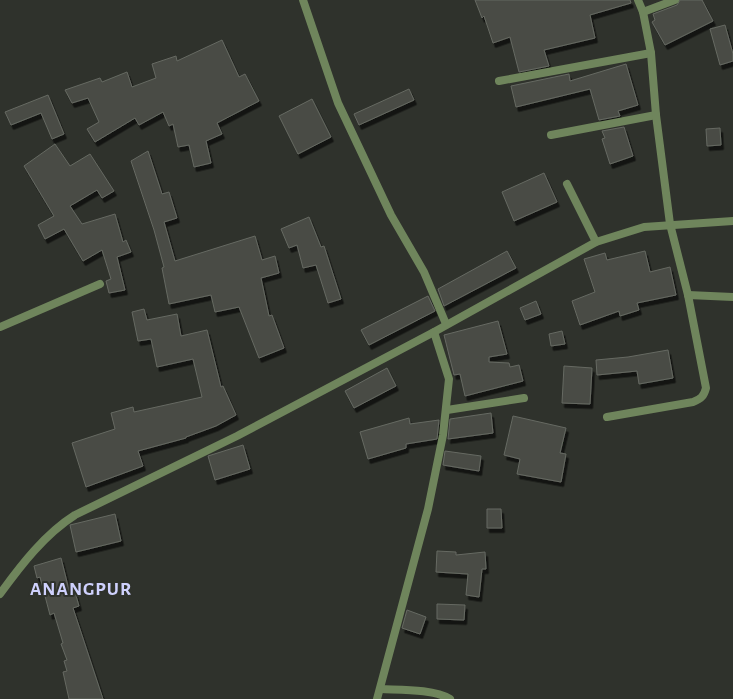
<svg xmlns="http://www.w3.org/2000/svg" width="733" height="699" font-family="'Alegreya Sans',sans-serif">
	<defs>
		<filter id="shadow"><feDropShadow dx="2.5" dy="4.5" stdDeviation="0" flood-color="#0009"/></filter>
	</defs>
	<rect width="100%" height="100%" fill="#2f322c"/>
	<g fill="#484c45" stroke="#666962" filter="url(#shadow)">
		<path d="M 475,0 L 630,0 L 631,3 L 590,15 L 595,38 L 544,50 L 549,66 L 519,72 L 510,37 L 493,43 L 484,16 L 482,18 Z"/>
		<path d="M 680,0 L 702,0 L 713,21 L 665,45 L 652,22 L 655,20 L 653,14 L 677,5 Z"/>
		<path d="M 725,25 L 733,54 L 733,61 L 720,65 L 710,29 Z"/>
		<path d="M 222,40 L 239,77 L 245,74 L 259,101 L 217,123 L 222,134 L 206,141 L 211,163 L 194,167 L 189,145 L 178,147 L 173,124 L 169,126 L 163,112 L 139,125 L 135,118 L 95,142 L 87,129 L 99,122 L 88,98 L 72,103 L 65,90 L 100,78 L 102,82 L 127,72 L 132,87 L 156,78 L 152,64 L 176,56 L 177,61 Z"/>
		<path d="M 626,64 L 638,105 L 618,111 L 620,116 L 599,120 L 590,89 L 516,107 L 511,86 L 569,74 L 570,81 Z"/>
		<path d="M 409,89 L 414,100 L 359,125 L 354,114 Z"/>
		<path d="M 48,95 L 64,134 L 52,139 L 41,113 L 11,125 L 5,112 Z"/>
		<path d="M 312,99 L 331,137 L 298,154 L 279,116 Z"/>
		<path d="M 624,127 L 633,156 L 610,164 L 602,139 L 605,138 L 602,131 Z"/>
		<path d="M 720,128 L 721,145 L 707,146 L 706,129 Z"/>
		<path d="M 55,144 L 70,166 L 90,154 L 114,191 L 102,198 L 97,190 L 70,206 L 82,224 L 115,214 L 123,242 L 126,240 L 131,252 L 117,257 L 125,290 L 109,293 L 106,281 L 111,279 L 102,250 L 83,261 L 64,229 L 45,239 L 38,225 L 54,216 L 24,166 Z"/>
		<path d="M 148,151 L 162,194 L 169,192 L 177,218 L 164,222 L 175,261 L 255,236 L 262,260 L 275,256 L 279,273 L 261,278 L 269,316 L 272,315 L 284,348 L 259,358 L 239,307 L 215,312 L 211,295 L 169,304 L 162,268 L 164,267 L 154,230 L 131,161 Z"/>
		<path d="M 544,173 L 557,202 L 514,221 L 502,192 Z"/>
		<path d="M 309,217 L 321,247 L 324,246 L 341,299 L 328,303 L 316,265 L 303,268 L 297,245 L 289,248 L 281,229 Z"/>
		<path d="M 507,251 L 516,268 L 444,306 L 438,289 Z"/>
		<path d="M 645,251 L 650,272 L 670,267 L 676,295 L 637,303 L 639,310 L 620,316 L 619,311 L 580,325 L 572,301 L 595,292 L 584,259 L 605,253 L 607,260 Z"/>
		<path d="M 428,296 L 435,311 L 369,345 L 361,330 Z"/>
		<path d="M 536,301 L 541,314 L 525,320 L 520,308 Z"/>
		<path d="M 144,309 L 147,320 L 177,314 L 181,336 L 207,330 L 221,387 L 223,386 L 236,415 L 216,426 L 186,437 L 186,438 L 138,451 L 143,466 L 86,487 L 72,443 L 115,429 L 111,413 L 133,407 L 134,412 L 202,397 L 193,359 L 157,367 L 151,339 L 138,341 L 132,312 Z"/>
		<path d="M 498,321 L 507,354 L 489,357 L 489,362 L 509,363 L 510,367 L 519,365 L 523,381 L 465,396 L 460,374 L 454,375 L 444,335 Z"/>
		<path d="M 562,331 L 565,344 L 551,346 L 549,334 Z"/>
		<path d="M 668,350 L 673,378 L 639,384 L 637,371 L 597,375 L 596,360 L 628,357 Z"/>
		<path d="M 564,366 L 592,368 L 590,404 L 562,403 Z"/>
		<path d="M 387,368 L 396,386 L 354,408 L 345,391 Z"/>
		<path d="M 491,413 L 493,433 L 448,439 L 450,419 Z"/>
		<path d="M 513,416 L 566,428 L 560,453 L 566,454 L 561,482 L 517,474 L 520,459 L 504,455 Z"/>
		<path d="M 409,418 L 410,424 L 439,420 L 437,439 L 406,444 L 406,448 L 368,459 L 360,432 Z"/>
		<path d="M 243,445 L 250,469 L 215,480 L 208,456 Z"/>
		<path d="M 445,451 L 481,456 L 479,471 L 443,465 Z"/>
		<path d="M 487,509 L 501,509 L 502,528 L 487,528 Z"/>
		<path d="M 115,514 L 121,541 L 76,552 L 70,525 Z"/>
		<path d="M 437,551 L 456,552 L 456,555 L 485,552 L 486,569 L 482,569 L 479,597 L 466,595 L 468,574 L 436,572 Z"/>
		<path d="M 61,558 L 70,594 L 75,592 L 79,606 L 73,608 L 103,699 L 69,699 L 63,672 L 67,671 L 64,661 L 67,660 L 61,644 L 63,643 L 54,613 L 50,615 L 40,577 L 37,578 L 34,566 Z"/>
		<path d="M 437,604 L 465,605 L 464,620 L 437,619 Z"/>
		<path d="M 407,610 L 426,617 L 420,634 L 402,628 Z"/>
	</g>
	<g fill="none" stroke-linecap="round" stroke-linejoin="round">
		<g stroke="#6f855c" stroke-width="8">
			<path d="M 303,0 L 338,103 L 391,215 L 424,272 L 446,324"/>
			<path d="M 643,12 L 675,0"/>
			<path d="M 499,81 L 651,53"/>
			<path d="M 551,135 L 656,115"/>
			<path d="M 567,184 L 596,242"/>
			<path d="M 688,295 L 733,297"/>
			<path d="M 0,327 L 100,284"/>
			<path d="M 447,410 L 524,398"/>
			<path d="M 607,417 L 693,402 C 701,399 704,396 706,388 L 688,295 L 670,224 L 656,115 L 651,53 L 643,12 L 638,0"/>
			<path d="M 0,594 C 21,565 45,534 75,515 L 237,436 L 434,332 L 596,242 L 644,227 L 733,221"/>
			<path d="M 381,689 C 400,690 434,689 450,699"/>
			<path d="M 377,699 L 428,509 L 443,435 L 449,379 L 434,332"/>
		</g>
	</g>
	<g text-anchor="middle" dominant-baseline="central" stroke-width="4" stroke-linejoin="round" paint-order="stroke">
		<g font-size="19" font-weight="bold" letter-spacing="1" fill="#cfd1fd" stroke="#2f322c">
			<text x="81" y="589">ANANGPUR</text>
		</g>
	</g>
</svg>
